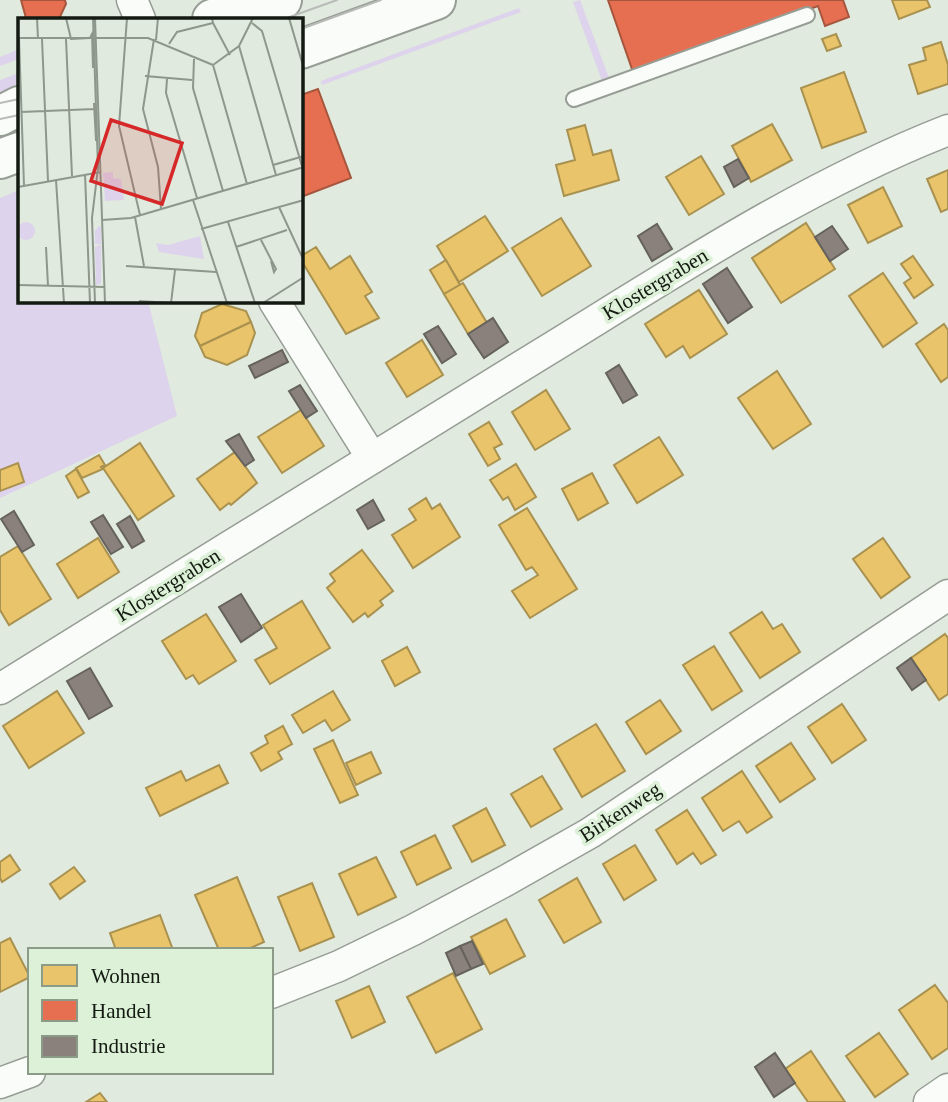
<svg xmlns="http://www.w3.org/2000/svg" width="948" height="1102" font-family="'Times New Roman',serif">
	<rect width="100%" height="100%" fill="#e0eade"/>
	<g fill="#ded3ec">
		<path d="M 580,0 L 609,78 L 602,81 L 573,2 Z"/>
		<path d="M 519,8 L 521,12 L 322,85 L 321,81 Z"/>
		<path d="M 19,43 L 19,59 L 0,66 L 0,57 L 15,51 Z"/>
		<path d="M 19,73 L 19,92 L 0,96 L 0,80 Z"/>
		<path d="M 19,190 L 19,301 L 148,301 L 177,416 L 0,498 L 0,198 Z"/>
	</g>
	<g fill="#e9c46a" stroke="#a9914f" stroke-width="2">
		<path d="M 892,0 L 927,0 L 930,7 L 899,19 Z"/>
		<path d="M 836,34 L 841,46 L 827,51 L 822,39 Z"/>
		<path d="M 941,42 L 948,65 L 948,84 L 918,94 L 909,65 L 926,60 L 923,48 Z"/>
		<path d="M 844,72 L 866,132 L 822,148 L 801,88 Z"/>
		<path d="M 772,124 L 792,160 L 751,182 L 732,146 Z"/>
		<path d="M 585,125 L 593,155 L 611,150 L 619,180 L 564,196 L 556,165 L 575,160 L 567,130 Z"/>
		<path d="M 701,156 L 724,194 L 689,215 L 666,177 Z"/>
		<path d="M 948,170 L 948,209 L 941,212 L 927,179 Z"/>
		<path d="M 883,187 L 902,226 L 868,243 L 848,205 Z"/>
		<path d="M 485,216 L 508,251 L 459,282 L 437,246 Z"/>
		<path d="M 561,218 L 591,266 L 542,296 L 512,248 Z"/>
		<path d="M 806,223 L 835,269 L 781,303 L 752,258 Z"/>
		<path d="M 316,247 L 330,269 L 350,256 L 372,292 L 365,296 L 379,318 L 346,334 L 301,260 L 301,256 Z"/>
		<path d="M 913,256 L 933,285 L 914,298 L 904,283 L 911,278 L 901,264 Z"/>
		<path d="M 446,260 L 460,285 L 444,294 L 430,270 Z"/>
		<path d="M 883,273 L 917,323 L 883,347 L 849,296 Z"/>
		<path d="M 463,283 L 487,323 L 468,334 L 444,294 Z"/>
		<path d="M 699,290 L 727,334 L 690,358 L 683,346 L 666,357 L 645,324 Z"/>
		<path d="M 222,304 L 246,311 L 251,322 L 200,346 L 195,336 L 202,313 Z"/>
		<path d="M 251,322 L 255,333 L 247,355 L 227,365 L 205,357 L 200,346 Z"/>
		<path d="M 944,324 L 948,330 L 948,377 L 941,382 L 916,344 Z"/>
		<path d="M 422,340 L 443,375 L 407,397 L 386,363 Z"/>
		<path d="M 777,371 L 811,424 L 773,449 L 738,398 Z"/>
		<path d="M 546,390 L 570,429 L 535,450 L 512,412 Z"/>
		<path d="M 301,410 L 324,446 L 282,473 L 258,437 Z"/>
		<path d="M 489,422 L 502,444 L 494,448 L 500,459 L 488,466 L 469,434 Z"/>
		<path d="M 659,437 L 683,475 L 637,503 L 614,465 Z"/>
		<path d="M 140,443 L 174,496 L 138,520 L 103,468 Z"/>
		<path d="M 235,452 L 257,483 L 231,505 L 229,503 L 220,510 L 197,479 Z"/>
		<path d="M 99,455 L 105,465 L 101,467 L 103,469 L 82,478 L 76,468 Z"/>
		<path d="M 18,463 L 24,482 L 0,491 L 0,470 Z"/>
		<path d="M 516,464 L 536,497 L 515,510 L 508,497 L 503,500 L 490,480 Z"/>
		<path d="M 76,469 L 89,492 L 78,498 L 66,476 Z"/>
		<path d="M 592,473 L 608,503 L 578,520 L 562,489 Z"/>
		<path d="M 426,498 L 432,509 L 440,504 L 460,537 L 413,568 L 392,535 L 416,520 L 409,509 Z"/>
		<path d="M 527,508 L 577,589 L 530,618 L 512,591 L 538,575 L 532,567 L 526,570 L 499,525 Z"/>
		<path d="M 98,538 L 119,572 L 78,598 L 57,564 Z"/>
		<path d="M 883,538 L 910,577 L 881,598 L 853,559 Z"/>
		<path d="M 18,546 L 51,599 L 9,625 L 0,610 L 0,557 Z"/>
		<path d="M 362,550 L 393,591 L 380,601 L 383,605 L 368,617 L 365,613 L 353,622 L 327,588 L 335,581 L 330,574 Z"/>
		<path d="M 302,601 L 330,648 L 270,684 L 255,660 L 277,648 L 263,625 Z"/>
		<path d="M 762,612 L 773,629 L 782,624 L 800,652 L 760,678 L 730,633 Z"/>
		<path d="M 206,614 L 236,661 L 199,684 L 193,675 L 186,679 L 162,641 Z"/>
		<path d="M 945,634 L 948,638 L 948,694 L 939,700 L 911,658 Z"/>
		<path d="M 714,646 L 742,691 L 712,710 L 683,665 Z"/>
		<path d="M 407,647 L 420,672 L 395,686 L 382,661 Z"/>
		<path d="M 57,691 L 84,733 L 29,768 L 3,726 Z"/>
		<path d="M 333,691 L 350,720 L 332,731 L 325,720 L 303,733 L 292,715 Z"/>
		<path d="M 660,700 L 681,731 L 646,754 L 626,722 Z"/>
		<path d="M 842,704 L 866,740 L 832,763 L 808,727 Z"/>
		<path d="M 596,724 L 625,771 L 582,797 L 554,749 Z"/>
		<path d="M 283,726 L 292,744 L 278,752 L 282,759 L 261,771 L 251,753 L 268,743 L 265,736 Z"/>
		<path d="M 333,740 L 358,795 L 340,803 L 314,749 Z"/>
		<path d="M 791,743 L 815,779 L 780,802 L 756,766 Z"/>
		<path d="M 371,752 L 381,773 L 356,785 L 346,763 Z"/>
		<path d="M 219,765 L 228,783 L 160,816 L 146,788 L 181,771 L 186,781 Z"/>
		<path d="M 742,771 L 772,817 L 747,833 L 739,821 L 723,831 L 702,798 Z"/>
		<path d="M 542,776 L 562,809 L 531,827 L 511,794 Z"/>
		<path d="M 486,808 L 505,845 L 472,862 L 453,826 Z"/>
		<path d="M 687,810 L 716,855 L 701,864 L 693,853 L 677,864 L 656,830 Z"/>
		<path d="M 435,835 L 451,868 L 417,885 L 401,852 Z"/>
		<path d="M 635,845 L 656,880 L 624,900 L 603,864 Z"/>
		<path d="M 10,855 L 20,870 L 2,882 L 0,878 L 0,862 Z"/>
		<path d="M 376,857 L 396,897 L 358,915 L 339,874 Z"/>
		<path d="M 74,867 L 85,881 L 60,899 L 50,884 Z"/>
		<path d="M 237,877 L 264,942 L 246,950 L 219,950 L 195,895 Z"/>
		<path d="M 577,878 L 601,922 L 564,943 L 539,900 Z"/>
		<path d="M 312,883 L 334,937 L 300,951 L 278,897 Z"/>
		<path d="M 160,915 L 173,950 L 116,950 L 110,933 Z"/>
		<path d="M 506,919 L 525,956 L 490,974 L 471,937 Z"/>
		<path d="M 10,938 L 30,977 L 0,992 L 0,943 Z"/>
		<path d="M 453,973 L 482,1029 L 436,1053 L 407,997 Z"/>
		<path d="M 935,985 L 948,1003 L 948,1048 L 932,1059 L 899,1010 Z"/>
		<path d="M 369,986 L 385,1022 L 352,1038 L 336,1001 Z"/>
		<path d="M 879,1033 L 908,1074 L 875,1097 L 846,1056 Z"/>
		<path d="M 811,1051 L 845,1102 L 808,1102 L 785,1069 Z"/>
		<path d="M 100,1093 L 107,1102 L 86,1102 Z"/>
	</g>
	<g fill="#e76f51" stroke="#a7563e" stroke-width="2">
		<path d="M 21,0 L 65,0 L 66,4 L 59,19 L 29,19 L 26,18 Z"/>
		<path d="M 608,0 L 843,0 L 849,17 L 825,26 L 818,6 L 633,72 Z"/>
		<path d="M 318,89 L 351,178 L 301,197 L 301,95 Z"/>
	</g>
	<g fill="#8a817c" stroke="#66625c" stroke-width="2">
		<path d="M 738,159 L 749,178 L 734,187 L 724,167 Z"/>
		<path d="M 657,224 L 672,249 L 652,261 L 638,236 Z"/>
		<path d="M 832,226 L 848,249 L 830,261 L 815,237 Z"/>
		<path d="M 727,268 L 752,307 L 728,323 L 703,284 Z"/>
		<path d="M 493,318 L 508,342 L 484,358 L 468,334 Z"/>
		<path d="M 438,326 L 456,354 L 442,363 L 424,334 Z"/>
		<path d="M 282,350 L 288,362 L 255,378 L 249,366 Z"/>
		<path d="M 619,365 L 637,395 L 623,403 L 606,373 Z"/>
		<path d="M 300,385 L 317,411 L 306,418 L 289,391 Z"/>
		<path d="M 239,434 L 254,460 L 245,466 L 226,441 Z"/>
		<path d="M 373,500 L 384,520 L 368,529 L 357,510 Z"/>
		<path d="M 14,511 L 34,545 L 22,552 L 1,519 Z"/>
		<path d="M 103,515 L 123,547 L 111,554 L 91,522 Z"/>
		<path d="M 130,516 L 144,541 L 132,548 L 117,524 Z"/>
		<path d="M 241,594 L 262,628 L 241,642 L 219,607 Z"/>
		<path d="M 911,658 L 926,680 L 912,690 L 897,668 Z"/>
		<path d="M 90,668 L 112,706 L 89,719 L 67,681 Z"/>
		<path d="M 472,941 L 483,964 L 471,969 L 460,946 Z"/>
		<path d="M 460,946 L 471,969 L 456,976 L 446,953 Z"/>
		<path d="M 775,1053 L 795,1083 L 774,1097 L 755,1067 Z"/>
	</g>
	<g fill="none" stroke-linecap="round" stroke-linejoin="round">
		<g stroke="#969d94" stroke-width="18">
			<path id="lane" d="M 574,99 L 807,15"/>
		</g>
		<g stroke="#969d94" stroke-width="33">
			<g id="street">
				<path d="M 132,0 L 140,19"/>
				<path d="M 274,301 L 372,458"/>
				<path d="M 0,689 C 182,576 363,463 546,351 C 676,271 805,186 948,130"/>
				<path d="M 271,993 L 339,966 L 413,930 L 507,880 L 590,833 L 948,595"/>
				<path d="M 0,1083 L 30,1072"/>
				<path d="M 929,1102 L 948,1089"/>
			</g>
		</g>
		<g stroke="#969d94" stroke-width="42">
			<g id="secondary">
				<path d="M 212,19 L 242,9 L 282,0"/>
				<path d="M 301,49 L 436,0"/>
				<path d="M 0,116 L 19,106"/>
				<path d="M 0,159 L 19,152"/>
			</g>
		</g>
		<use href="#lane" stroke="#fafcfa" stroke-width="14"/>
		<use href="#street" stroke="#fafcfa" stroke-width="30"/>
		<use href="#secondary" stroke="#fafcfa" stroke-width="38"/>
		<g stroke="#b9bbb9" stroke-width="2">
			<path d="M 284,19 L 337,0"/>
			<path d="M 301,29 L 381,0"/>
			<path d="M 0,103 L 19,99"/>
			<path d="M 0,119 L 19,115"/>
		</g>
	</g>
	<g text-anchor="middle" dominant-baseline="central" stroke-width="7" stroke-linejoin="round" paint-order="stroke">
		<g font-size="21" fill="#131a11" stroke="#ddf0d8">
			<text transform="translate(655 284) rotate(-31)">Klostergraben</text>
			<text transform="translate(168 585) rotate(-32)">Klostergraben</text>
			<text transform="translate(620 812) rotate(-33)">Birkenweg</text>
		</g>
	</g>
	<g transform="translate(18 18)">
		<rect width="285" height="285" fill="#e0eade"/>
		<path d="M 95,154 L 95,160 L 103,161 L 106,182 L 87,183 L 85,155 ZM-1 213a9 9 0 1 1 18 0a9 9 0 1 1-18 0ZM 81,208 L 83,209 L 83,266 L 78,267 L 77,229 L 83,226 L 77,226 L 77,213 ZM 182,218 L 186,241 L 141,234 L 138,225 L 150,227 Z" fill="#ded3ec"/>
		<path fill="none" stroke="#8e978c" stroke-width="2" d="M 19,0 L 20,21M 48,0 L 53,21 L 72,20 L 76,12M 75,0 L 80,150 L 74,200 L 77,285M 77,0 L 87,285M 109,0 L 101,108 L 122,197M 271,0 L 286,51M 195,5 L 212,37M 234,5 L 244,13 L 286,155M 74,15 L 75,50M 0,20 L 130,20 L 195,47M 1,20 L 6,168M 24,21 L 30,163M 48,21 L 54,158M 136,21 L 125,91 L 140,149 L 143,191M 138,22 L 140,0M 151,26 L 159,14 L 195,5 L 194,0M 221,28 L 258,157M 176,41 L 175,70 L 205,173M 195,47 L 229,166M 195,47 L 221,28 L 235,0M 127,58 L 174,62M 149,61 L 148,75 L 179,180M 76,85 L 78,123M 3,94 L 76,91M 255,147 L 286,138M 67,156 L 72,285M 38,162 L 46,285M 0,169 L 83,154M 175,182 L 209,285M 261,189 L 286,243M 117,199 L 126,248M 84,202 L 113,200 L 286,149M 210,204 L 237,285M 183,211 L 286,182M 243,222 L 258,251 L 256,254 L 253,243M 28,229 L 30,268M 218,229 L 269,212M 108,248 L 198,254M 0,267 L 86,269M 121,283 L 154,285M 153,285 L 157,252M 245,285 L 286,259"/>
		<path fill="#d62828" fill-opacity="0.15" stroke="#d62828" stroke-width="3.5" d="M 93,102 L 164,125 L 144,186 L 73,163 Z"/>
		<rect width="285" height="285" fill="none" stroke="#131a11" stroke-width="3.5"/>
	</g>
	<rect x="28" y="948" width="245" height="126" fill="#ddf0d8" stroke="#8c9a88" stroke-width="2"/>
	<rect x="42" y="965" width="35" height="21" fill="#e9c46a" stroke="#8c9a88" stroke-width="2"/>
	<text x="91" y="983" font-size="21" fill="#131a11">Wohnen</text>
	<rect x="42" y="1000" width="35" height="21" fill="#e76f51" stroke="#8c9a88" stroke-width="2"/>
	<text x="91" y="1018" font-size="21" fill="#131a11">Handel</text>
	<rect x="42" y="1036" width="35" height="21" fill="#8a817c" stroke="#8c9a88" stroke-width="2"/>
	<text x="91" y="1053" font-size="21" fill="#131a11">Industrie</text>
</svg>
